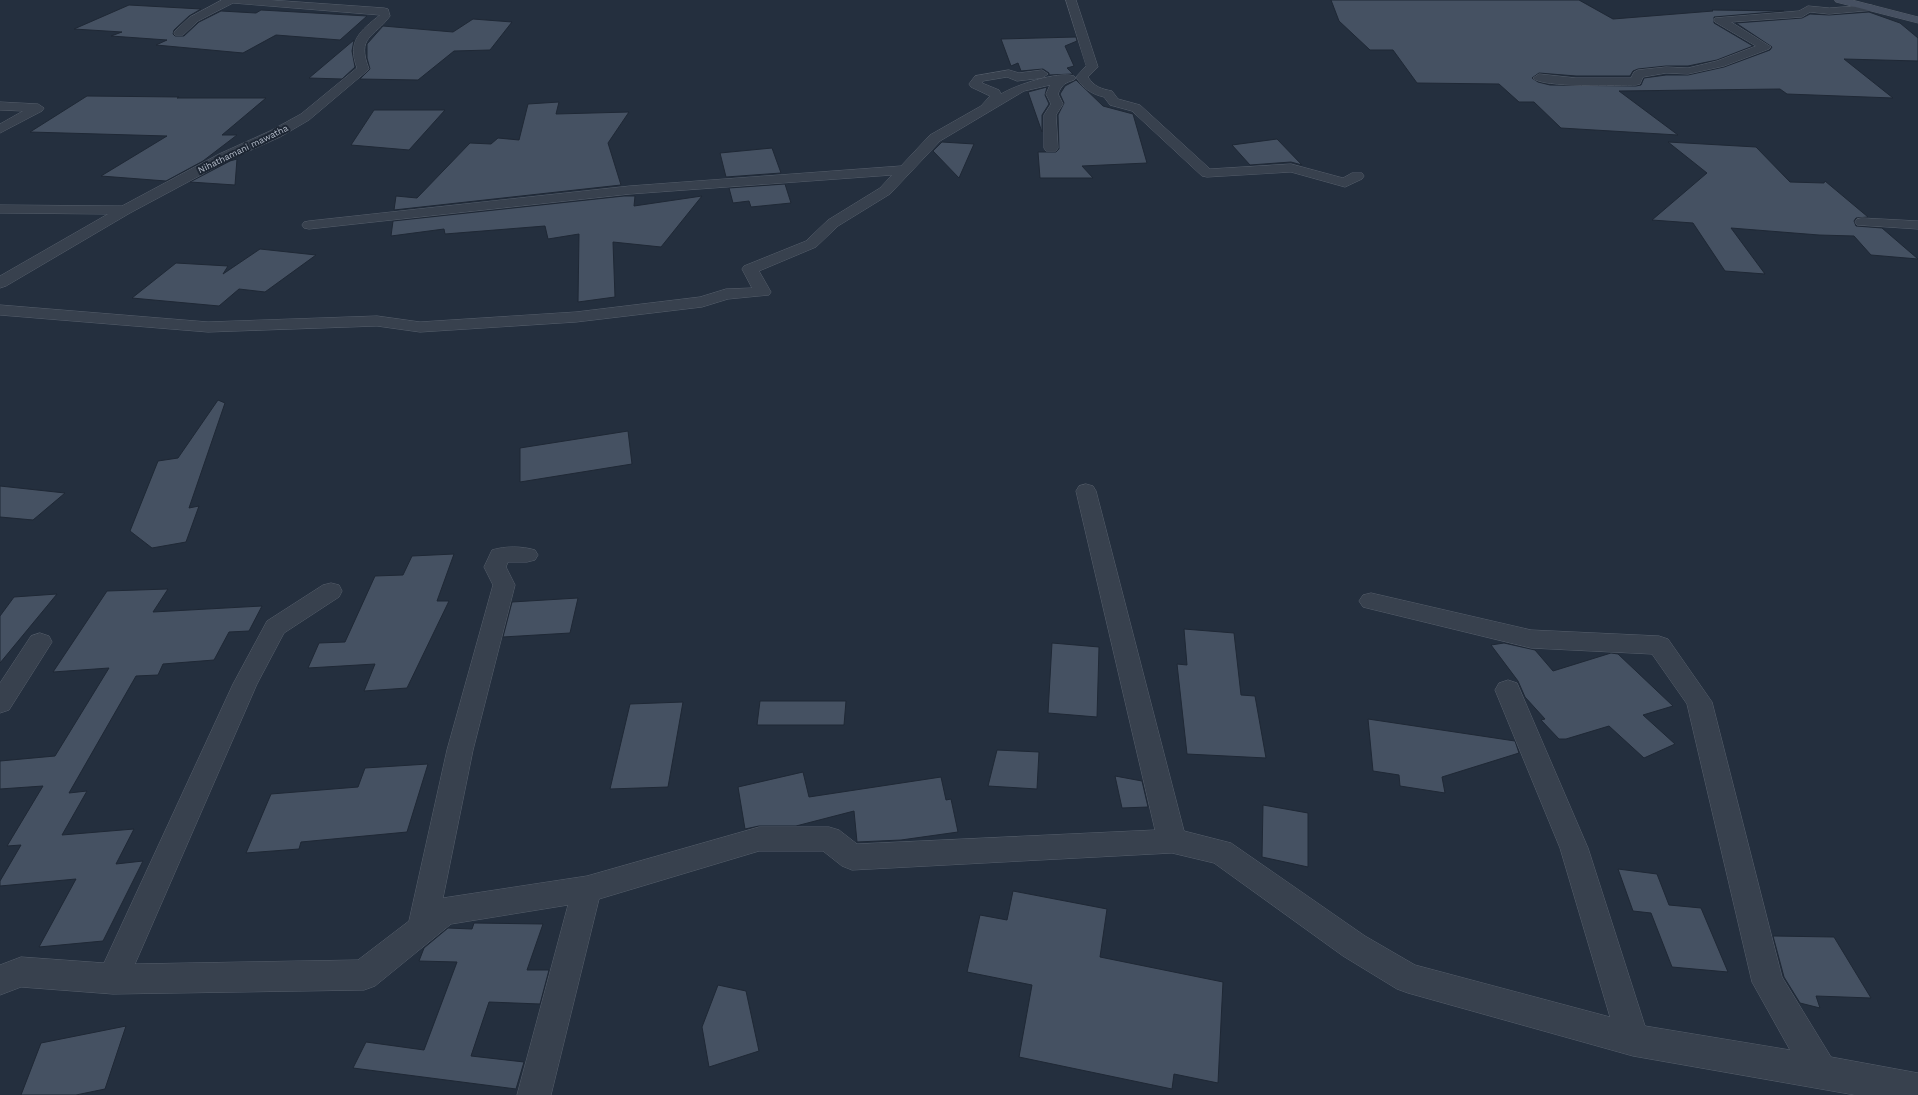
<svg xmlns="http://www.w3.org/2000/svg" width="1918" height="1095" font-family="'Work Sans',sans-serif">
	<rect width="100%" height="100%" fill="#242f3e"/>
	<g fill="#455162" stroke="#1f2835">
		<path d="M 1331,0 L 1579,0 L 1613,19 L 1713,11 L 1712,10 L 1784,11 L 1714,17 L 1714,23 L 1753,46 L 1717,60 L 1688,66 L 1666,66 L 1638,69 L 1633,71 L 1630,76 L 1576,76 L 1539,73 L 1532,78 L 1538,82 L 1550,85 L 1636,86 L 1641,85 L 1644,78 L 1666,75 L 1688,75 L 1724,67 L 1770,50 L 1772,47 L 1736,23 L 1802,18 L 1810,14 L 1829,15 L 1869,12 L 1900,23 L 1918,38 L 1918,61 L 1844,59 L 1893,98 L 1787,94 L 1780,89 L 1619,91 L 1678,135 L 1561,128 L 1534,102 L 1519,102 L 1499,84 L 1417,83 L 1393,50 L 1370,50 L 1339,21 Z"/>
		<path d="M 129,5 L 201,9 L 189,16 L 174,30 L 173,34 L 175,36 L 184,36 L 199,22 L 221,11 L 256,13 L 261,10 L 367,16 L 340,40 L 276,35 L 243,53 L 156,45 L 167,40 L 111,36 L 122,32 L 74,29 Z"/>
		<path d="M 473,19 L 512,22 L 490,50 L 454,51 L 418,80 L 360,79 L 370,69 L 367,58 L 367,44 L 383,26 L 453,32 Z"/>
		<path d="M 1076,37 L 1077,41 L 1065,46 L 1074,66 L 1067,68 L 1073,74 L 1049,75 L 1049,73 L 1043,69 L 1021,71 L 1018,63 L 1011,66 L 1001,39 Z"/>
		<path d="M 354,40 L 352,51 L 355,67 L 342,79 L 309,78 Z"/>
		<path d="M 1076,80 L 1103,106 L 1133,114 L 1147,163 L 1082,166 L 1093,178 L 1040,178 L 1038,152 L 1056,152 L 1059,149 L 1058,115 L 1064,103 L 1060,94 L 1065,86 Z"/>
		<path d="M 1047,87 L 1045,95 L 1049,104 L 1042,115 L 1042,132 L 1028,92 Z"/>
		<path d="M 87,96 L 179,97 L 177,98 L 266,98 L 222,135 L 237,135 L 203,161 L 166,181 L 101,176 L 167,136 L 30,132 Z"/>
		<path d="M 559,102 L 556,114 L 629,112 L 608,143 L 621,185 L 394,210 L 396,196 L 417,198 L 470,143 L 491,144 L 498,138 L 519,140 L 528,104 Z"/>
		<path d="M 374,110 L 445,110 L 409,150 L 351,145 Z"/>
		<path d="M 1277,139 L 1302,165 L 1291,162 L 1250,165 L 1232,145 Z"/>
		<path d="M 942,142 L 974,144 L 959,178 L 933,151 Z"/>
		<path d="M 1668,142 L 1756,147 L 1790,182 L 1824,183 L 1825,181 L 1868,217 L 1856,218 L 1854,221 L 1856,226 L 1882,228 L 1918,259 L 1871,255 L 1854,236 L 1819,235 L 1731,228 L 1765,274 L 1725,271 L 1693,223 L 1652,220 L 1707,173 Z"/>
		<path d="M 772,148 L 781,173 L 726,177 L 720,153 Z"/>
		<path d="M 237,159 L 235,185 L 190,182 L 230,161 Z"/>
		<path d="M 785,184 L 791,203 L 751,207 L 749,201 L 733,203 L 729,188 Z"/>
		<path d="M 624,196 L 635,196 L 634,206 L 702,196 L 661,247 L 613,242 L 615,297 L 578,302 L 579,234 L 548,239 L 545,226 L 445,234 L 444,229 L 391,236 L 393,221 Z"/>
		<path d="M 260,249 L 316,255 L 265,292 L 239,289 L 219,306 L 132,298 L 176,263 L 228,266 L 223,274 Z"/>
		<path d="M 218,400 L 225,403 L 189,508 L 199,506 L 186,542 L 152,548 L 130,531 L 158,461 L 178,458 Z"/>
		<path d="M 628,431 L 632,464 L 520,482 L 520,448 Z"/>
		<path d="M 0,486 L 65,493 L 33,520 L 0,517 Z"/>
		<path d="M 454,554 L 437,601 L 449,601 L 407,688 L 364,691 L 375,664 L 308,668 L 319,643 L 345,642 L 375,576 L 403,575 L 412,556 Z"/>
		<path d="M 168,589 L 153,612 L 262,606 L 249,631 L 229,632 L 214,660 L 163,664 L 158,675 L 136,676 L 69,793 L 87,791 L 62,835 L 134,829 L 116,864 L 143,861 L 103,941 L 39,947 L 76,879 L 0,886 L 0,881 L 21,845 L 7,846 L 43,786 L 0,789 L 0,761 L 55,756 L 109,668 L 53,672 L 107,591 Z"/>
		<path d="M 57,594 L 0,663 L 0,616 L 14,597 Z"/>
		<path d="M 578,598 L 570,633 L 503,637 L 512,602 Z"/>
		<path d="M 1184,629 L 1234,633 L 1241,695 L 1255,696 L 1266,758 L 1187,754 L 1177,664 L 1187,665 Z"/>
		<path d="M 1052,643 L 1099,647 L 1097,717 L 1048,713 Z"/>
		<path d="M 1504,643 L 1535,650 L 1553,671 L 1611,653 L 1618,654 L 1673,706 L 1643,715 L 1675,744 L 1644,758 L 1609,726 L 1566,739 L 1559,739 L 1541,720 L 1545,719 L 1525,697 L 1518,681 L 1491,645 Z"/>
		<path d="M 760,701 L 846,701 L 844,725 L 757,725 Z"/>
		<path d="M 683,702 L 668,787 L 610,789 L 630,704 Z"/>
		<path d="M 1368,719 L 1515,741 L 1519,753 L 1442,777 L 1445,793 L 1400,786 L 1399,775 L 1373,771 Z"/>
		<path d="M 997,750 L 1039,752 L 1037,789 L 988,786 Z"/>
		<path d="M 428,764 L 407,832 L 301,842 L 299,849 L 246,853 L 271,794 L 358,787 L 365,768 Z"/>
		<path d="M 803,772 L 809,797 L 941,777 L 946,800 L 951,799 L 958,832 L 901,840 L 857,842 L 854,811 L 796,826 L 759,826 L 745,829 L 738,787 Z"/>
		<path d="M 1115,776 L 1142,781 L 1148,807 L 1122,808 Z"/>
		<path d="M 1263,805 L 1308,813 L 1308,867 L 1262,857 Z"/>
		<path d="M 1618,869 L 1657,874 L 1669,905 L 1701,908 L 1728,972 L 1672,967 L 1651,913 L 1633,911 Z"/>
		<path d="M 1013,891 L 1107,909 L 1100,957 L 1223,982 L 1218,1083 L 1174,1074 L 1172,1089 L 1019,1057 L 1032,985 L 967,972 L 980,915 L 1007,920 Z"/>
		<path d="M 474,923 L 543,924 L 527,970 L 549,970 L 540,1004 L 489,1002 L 471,1056 L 524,1062 L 516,1089 L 353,1068 L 366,1042 L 424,1050 L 457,962 L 419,961 L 424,948 L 448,928 L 472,929 Z"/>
		<path d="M 1773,936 L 1834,937 L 1871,998 L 1816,996 L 1820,1008 L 1800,1003 L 1784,977 Z"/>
		<path d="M 718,985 L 746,991 L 759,1051 L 709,1067 L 702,1027 Z"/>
		<path d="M 126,1026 L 105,1089 L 76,1095 L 21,1095 L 41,1043 Z"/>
	</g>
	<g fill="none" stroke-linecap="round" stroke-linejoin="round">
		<g stroke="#565f6c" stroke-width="1">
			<g id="street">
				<path d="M 222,0 L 270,0 L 384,8 L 388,9 L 390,16 C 374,38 356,36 369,69 L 367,71 L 309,120 L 280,137 L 229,160 L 130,213 L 6,286 L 0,288 L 0,276 L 108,214 L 0,213 L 0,205 L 122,206 L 219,154 L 270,131 L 301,114 L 357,68 C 347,41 360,31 380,15 L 233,3 L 198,21 L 183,35 L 175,35 L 174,33 L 175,31 L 190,17 Z"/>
				<path d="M 1066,0 L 1076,0 L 1098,67 L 1088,77 C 1094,87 1102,89 1112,91 L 1118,99 L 1140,105 L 1210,169 L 1291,164 L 1343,178 L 1352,173 L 1362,173 L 1364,176 L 1362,179 L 1345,187 L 1291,172 L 1207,177 L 1202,176 L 1132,111 L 1110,105 L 1104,97 C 1091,94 1083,88 1076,77 L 1086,66 Z"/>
				<path d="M 1871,5 L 1875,6 L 1876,8 L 1875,10 L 1829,14 L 1810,12 L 1802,17 L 1731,22 L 1771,47 L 1769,49 L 1724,66 L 1688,74 L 1666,73 L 1643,77 L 1640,84 L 1636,85 C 1620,85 1541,88 1533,78 L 1539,74 L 1576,78 L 1631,78 L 1634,72 L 1638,70 L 1666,67 L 1688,68 L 1717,61 L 1756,46 L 1715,22 L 1714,20 L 1715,18 L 1799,11 L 1808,6 L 1829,8 Z"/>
				<path d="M 1009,70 L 1019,73 L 1042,70 L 1048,74 L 1042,78 L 1017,81 L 1007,77 L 983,81 L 982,83 L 999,90 L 1001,94 C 1016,85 1057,71 1074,76 L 1076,78 L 1074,80 C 1065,83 1062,84 1058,94 L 1063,104 L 1056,115 L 1058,148 L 1056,151 L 1046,151 L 1044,148 L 1044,115 L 1051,104 L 1046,94 L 1050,85 L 1024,91 L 940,141 L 890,194 L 838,226 L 816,247 L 759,271 L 771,292 L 769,295 L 728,299 L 702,307 L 576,322 L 420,332 L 377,326 L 208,332 L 0,315 L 0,305 L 208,322 L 377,316 L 420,322 L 576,312 L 700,297 L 726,289 L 752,288 L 742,269 L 744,266 L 806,241 L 828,220 L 880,188 L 892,175 L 630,194 L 309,229 L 304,228 L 302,225 L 304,222 L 309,221 L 630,186 L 901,166 L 930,135 L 981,106 L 990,96 L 971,87 L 969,84 L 975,76 Z"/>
				<path d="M 0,102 L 38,104 L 44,108 L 42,111 L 0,133 L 0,124 L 23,111 L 0,110 Z"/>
				<path d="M 1862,218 L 1918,221 L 1918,229 L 1857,225 L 1855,222 L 1857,219 Z"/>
				<path d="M 1086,484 L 1093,486 L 1096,491 L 1184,831 L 1231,843 L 1365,936 L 1415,965 L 1610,1017 L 1560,848 L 1495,690 L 1499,683 L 1508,680 L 1517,683 L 1588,848 L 1645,1026 L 1790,1050 L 1752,982 L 1687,704 L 1652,654 L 1531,648 L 1371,609 L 1363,607 L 1359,601 L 1363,595 L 1371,593 L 1531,630 L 1659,636 L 1668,639 L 1712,702 L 1782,977 L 1831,1057 L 1918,1073 L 1918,1095 L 1855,1095 L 1633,1056 L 1408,993 L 1397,989 L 1343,956 L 1214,863 L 1172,853 L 852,870 L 842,866 L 823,851 L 759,851 L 599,899 L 551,1095 L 517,1095 L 568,905 L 451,924 L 375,986 L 364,990 L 113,994 L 21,987 L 0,995 L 0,965 L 21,957 L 104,963 L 233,684 L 267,621 L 323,585 L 331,583 L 339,585 L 342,591 L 339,597 L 284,633 L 257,684 L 135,964 L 358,960 L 409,921 L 447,750 L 493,585 L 484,567 L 492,550 C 505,546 522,546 535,550 L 538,555 L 535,560 L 527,562 L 508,562 L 506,567 L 515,585 L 473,750 L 443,898 L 587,876 L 759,827 L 829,827 L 839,830 L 857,844 L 1155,830 L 1076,491 L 1079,486 Z"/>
				<path d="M 40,633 L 49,636 L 52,642 L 9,710 L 0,713 L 0,683 L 31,636 Z"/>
			</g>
		</g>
		<g stroke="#565f6c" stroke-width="1">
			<path id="secondary" d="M 1835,0 L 1852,0 L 1918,17 L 1918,23 L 1836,2 Z"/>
		</g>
		<use href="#street" fill="#38414e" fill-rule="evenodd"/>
		<use href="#secondary" fill="#465061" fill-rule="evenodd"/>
	</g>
	<g text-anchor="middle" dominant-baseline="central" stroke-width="4" stroke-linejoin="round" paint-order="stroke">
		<g font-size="9" fill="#b4bcc9" stroke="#1d2633">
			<text transform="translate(243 149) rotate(-26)">Nihathamani mawatha</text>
		</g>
	</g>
</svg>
